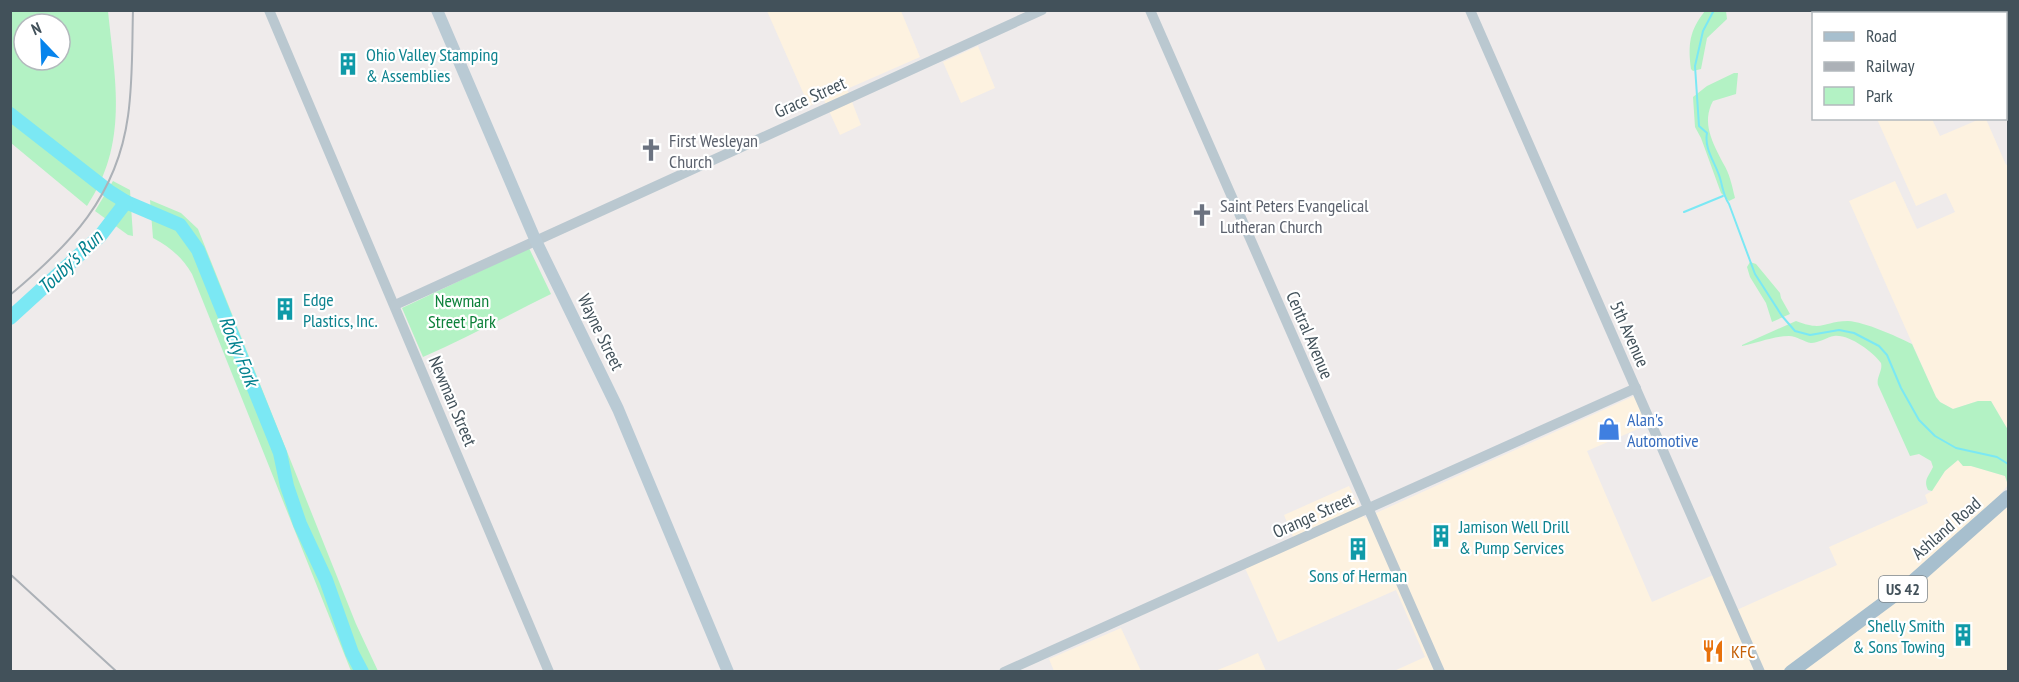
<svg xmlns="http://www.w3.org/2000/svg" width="2019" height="682" font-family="'PT Sans Narrow',sans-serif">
	<rect width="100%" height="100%" fill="#efebeb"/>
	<g fill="#fdf2e0">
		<path d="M 767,11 L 901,11 L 920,57 L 847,89 L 861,125 L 840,135 L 824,100 L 809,106 Z"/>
		<path d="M 978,46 L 995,88 L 961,103 L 943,62 Z"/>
		<path d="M 1877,119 L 1932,119 L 1940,136 L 1980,119 L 1986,119 L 2006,165 L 2008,164 L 2008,430 L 1991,401 L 1978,401 L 1953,409 L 1940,402 L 1936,397 L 1849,201 L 1895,181 L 1917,229 L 1955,212 L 1946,193 L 1916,206 Z"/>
		<path d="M 1634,396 L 1647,425 L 1587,451 L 1652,602 L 1713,575 L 1730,613 L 1837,565 L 1829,547 L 1928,503 L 1925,495 L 1932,491 L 1945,471 L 1958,460 L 1963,466 L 1971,466 L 2005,476 L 2008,485 L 1997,498 L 2008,508 L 2008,671 L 1394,671 L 1425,657 L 1396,590 L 1278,642 L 1245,568 L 1296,544 L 1284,515 L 1349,486 L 1365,518 Z"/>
		<path d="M 1121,628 L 1141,671 L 1054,671 L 1049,659 Z"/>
		<path d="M 1258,653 L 1266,671 L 1215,671 L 1240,661 Z"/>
	</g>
	<g fill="#b3f2c4" fill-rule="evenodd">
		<path d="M 10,11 L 108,11 C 115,81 129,143 87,206 L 11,143 ZM 24,24 L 60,24 L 60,60 L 24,60 Z"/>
		<path d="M 1705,11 L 1726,11 L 1727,19 L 1707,38 L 1701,69 L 1693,71 L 1691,69 C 1688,45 1689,31 1705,11 Z"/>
		<path d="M 1734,73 L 1738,73 L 1736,94 L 1713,101 C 1701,123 1713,143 1723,163 C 1730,174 1732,186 1735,198 L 1729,201 L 1721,193 L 1701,138 L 1695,127 L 1693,97 L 1707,86 Z"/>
		<path d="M 113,181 L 130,190 L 133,236 L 128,235 L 95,211 Z"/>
		<path d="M 150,200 L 181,213 L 198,229 L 356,624 L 378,671 L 351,671 L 192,274 C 182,257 170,247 153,238 Z"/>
		<path d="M 529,248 L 551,294 C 508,315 467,338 423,357 L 402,308 Z"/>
		<path d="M 1750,262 L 1756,264 L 1780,293 L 1781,298 L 1790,314 L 1772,322 L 1766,303 L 1750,277 L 1747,267 Z"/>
		<path d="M 1796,321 C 1824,332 1824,321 1848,321 C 1865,322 1896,336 1912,344 L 1936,397 L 1940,402 L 1953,409 L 1978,401 L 1991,401 L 2008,430 L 2008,485 L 2005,476 L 1971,466 L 1963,466 L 1958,460 L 1945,471 L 1932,491 L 1928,490 C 1923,480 1929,476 1933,467 L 1931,461 L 1919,454 L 1910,456 L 1878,385 C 1876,377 1883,371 1881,363 C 1873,352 1849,334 1834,336 C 1827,337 1819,343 1811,343 C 1804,342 1797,336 1789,336 C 1774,336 1757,343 1742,346 L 1742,345 Z"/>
	</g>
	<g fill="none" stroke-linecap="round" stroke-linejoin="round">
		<g stroke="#7be8f4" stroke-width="2">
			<path d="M 1714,10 L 1703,31 L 1695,66 L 1699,126 L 1707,133 C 1704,149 1715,162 1720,178 C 1723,188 1723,195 1729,204 L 1755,274 L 1782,316 L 1795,331 L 1810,335 L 1839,330 L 1854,333 L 1879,346 L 1887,355 L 1901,388 L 1919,420 L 1935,436 L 1956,448 L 1997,457 L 2008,464"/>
			<path d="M 1684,212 L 1723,196"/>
		</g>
		<g stroke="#7be8f4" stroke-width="14">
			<path d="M 10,114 L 110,192 L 126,202 L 180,225 L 198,250 L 280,453 L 287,486 L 300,524 L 326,580 L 352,653 L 362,672"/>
			<path d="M 10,318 L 100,236 L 126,202"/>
		</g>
		<g stroke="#bac8d0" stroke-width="10">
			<path d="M 269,10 L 549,672"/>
			<path d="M 1150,10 L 1440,672"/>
			<path d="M 1470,10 L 1760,672"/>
			<path d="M 395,305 L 1042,10"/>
			<path d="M 1004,672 L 1636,388"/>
		</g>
		<path stroke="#b9cad4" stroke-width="12" d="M 437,10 L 535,239 L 618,409 L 728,672"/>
		<path stroke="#a7bfce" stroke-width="14" d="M 1791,672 L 1911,583 L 2008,497"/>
		<g stroke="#acb1b7" stroke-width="2">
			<path d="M 10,295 C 70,245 117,197 128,116 C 133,81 132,45 133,10"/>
			<path d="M 10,574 L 117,672"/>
		</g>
	</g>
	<defs>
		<g id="building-bare" transform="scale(1.8)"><path d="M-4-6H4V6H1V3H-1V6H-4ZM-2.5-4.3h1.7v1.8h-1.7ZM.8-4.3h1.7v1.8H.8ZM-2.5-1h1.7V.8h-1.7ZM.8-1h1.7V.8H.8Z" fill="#0f9aa8" stroke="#fff" stroke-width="2.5" paint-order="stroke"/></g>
		<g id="church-bare" transform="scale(1.8)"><path d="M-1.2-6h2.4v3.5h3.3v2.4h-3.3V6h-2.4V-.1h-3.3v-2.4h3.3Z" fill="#6b7280" stroke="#fff" stroke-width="2.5" paint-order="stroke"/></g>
		<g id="shop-bare" transform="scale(1.8)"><path d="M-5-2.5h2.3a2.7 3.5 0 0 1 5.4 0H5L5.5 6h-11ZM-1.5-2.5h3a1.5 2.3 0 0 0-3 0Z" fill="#3f7fe0" stroke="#fff" stroke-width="2.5" paint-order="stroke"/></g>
		<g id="restaurant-bare" transform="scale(1.8)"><path d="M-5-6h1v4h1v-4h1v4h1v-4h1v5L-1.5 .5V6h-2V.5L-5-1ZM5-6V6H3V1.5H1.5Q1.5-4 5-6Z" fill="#e8710a" stroke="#fff" stroke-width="2.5" paint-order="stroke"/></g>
	</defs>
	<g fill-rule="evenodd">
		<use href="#building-bare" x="348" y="64"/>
		<use href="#church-bare" x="651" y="150"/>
		<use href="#church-bare" x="1202" y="215"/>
		<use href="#building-bare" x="285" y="309"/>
		<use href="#shop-bare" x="1609" y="429"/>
		<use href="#building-bare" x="1441" y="536"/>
		<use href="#building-bare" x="1358" y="549"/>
		<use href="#building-bare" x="1963" y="635"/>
		<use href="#restaurant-bare" x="1713" y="651"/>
	</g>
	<g text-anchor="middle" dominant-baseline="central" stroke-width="4.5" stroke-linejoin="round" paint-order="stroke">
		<rect fill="#fff" stroke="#7b858c" stroke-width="1.5" x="1879" y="576" width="48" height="26" rx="4.5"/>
		<g font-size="16" font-weight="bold" fill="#42515a">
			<text x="1903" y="589">US 42</text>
		</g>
		<g font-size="18" fill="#0d838f" stroke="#fff" text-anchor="start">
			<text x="366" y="54">Ohio Valley Stamping<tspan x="366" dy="21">&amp; Assemblies</tspan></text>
			<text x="303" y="299">Edge<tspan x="303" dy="21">Plastics, Inc.</tspan></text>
			<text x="1459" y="526">Jamison Well Drill<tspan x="1459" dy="21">&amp; Pump Services</tspan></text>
			<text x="1358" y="575" text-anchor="middle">Sons of Herman</text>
			<text x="1945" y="625" text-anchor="end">Shelly Smith<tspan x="1945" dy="21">&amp; Sons Towing</tspan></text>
		</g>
		<g font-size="18" fill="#42515a" stroke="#fff">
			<text transform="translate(810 97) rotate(-24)">Grace Street</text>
			<text transform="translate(601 332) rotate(64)">Wayne Street</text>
			<text transform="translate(1630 334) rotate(66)">5th Avenue</text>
			<text transform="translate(1310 335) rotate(67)">Central Avenue</text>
			<text transform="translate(453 401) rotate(67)">Newman Street</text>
			<text transform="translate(1313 515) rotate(-24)">Orange Street</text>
			<text transform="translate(1946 528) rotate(-41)">Ashland Road</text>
		</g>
		<g font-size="18" fill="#5b616d" stroke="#fff" text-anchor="start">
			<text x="669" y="140">First Wesleyan<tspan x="669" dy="21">Church</tspan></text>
			<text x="1220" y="205">Saint Peters Evangelical<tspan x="1220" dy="21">Lutheran Church</tspan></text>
		</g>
		<g font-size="18" fill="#0d813a" stroke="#fff">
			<text x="462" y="300">Newman<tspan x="462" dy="21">Street Park</tspan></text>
		</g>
		<g font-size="18" fill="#366cbe" stroke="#fff" text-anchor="start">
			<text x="1627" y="419">Alan's<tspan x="1627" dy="21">Automotive</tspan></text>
		</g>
		<g font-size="18" fill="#c56008" stroke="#fff" text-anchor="start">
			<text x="1731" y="651">KFC</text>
		</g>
		<g font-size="20" font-style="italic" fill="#03828f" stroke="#fff">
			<text transform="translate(70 262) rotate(-44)">Touby's Run</text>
			<text transform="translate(239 351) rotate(68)">Rocky Fork</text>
		</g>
	</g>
	<rect width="2019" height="682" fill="none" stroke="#42515a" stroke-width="24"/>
	<rect x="1812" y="12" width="195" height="108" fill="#ffffff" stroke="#b3b9bd" stroke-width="1.5"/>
	<rect x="1824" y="32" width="30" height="9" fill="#a7bfce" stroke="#b3b9bd" stroke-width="1.5"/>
	<text x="1866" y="42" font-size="18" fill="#42515a">Road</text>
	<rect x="1824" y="62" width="30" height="9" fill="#acb1b7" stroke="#b3b9bd" stroke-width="1.5"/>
	<text x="1866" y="72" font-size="18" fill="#42515a">Railway</text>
	<rect x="1824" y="87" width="30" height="18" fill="#b3f2c4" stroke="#b3b9bd" stroke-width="1.5"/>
	<text x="1866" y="102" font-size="18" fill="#42515a">Park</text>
	<g transform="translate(42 42) rotate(337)"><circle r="28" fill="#ffffff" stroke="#b3b9bd" stroke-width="1.5"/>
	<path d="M0-4.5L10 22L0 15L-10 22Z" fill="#0784ec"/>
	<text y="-9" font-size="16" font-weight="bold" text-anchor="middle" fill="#42515a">N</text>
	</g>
</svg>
